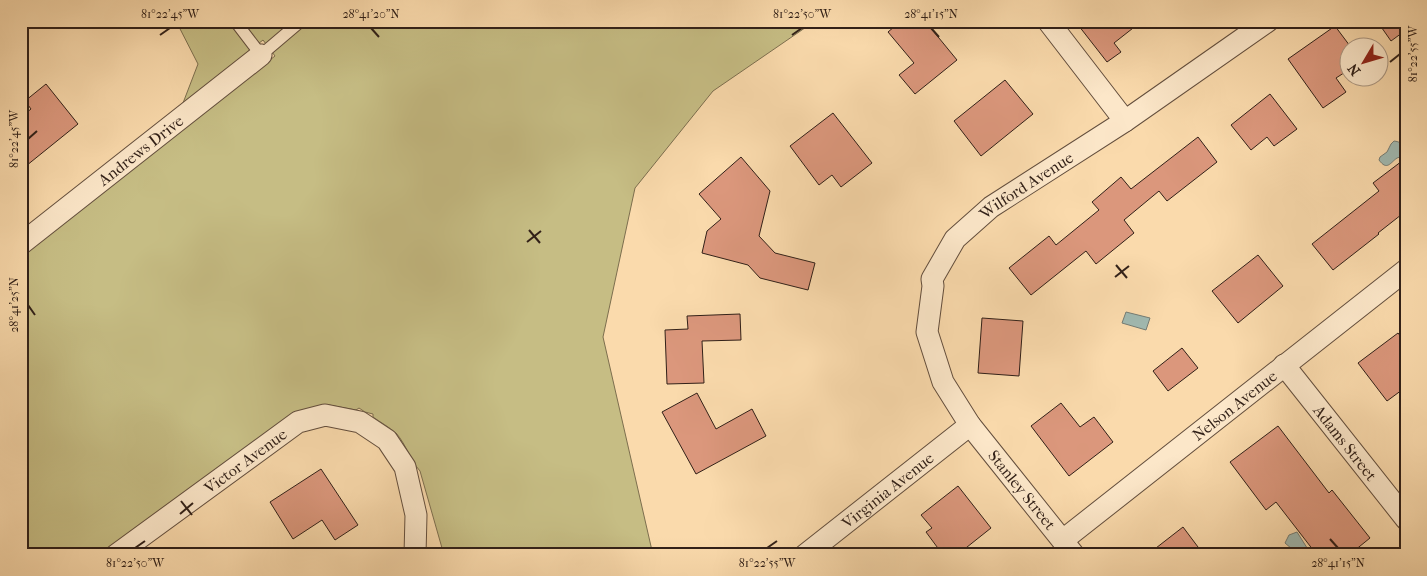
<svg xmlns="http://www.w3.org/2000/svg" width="1427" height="576" font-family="'IM FELL French Canon',serif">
	<rect width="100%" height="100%" fill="#fadaac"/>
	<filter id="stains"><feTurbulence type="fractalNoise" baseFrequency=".004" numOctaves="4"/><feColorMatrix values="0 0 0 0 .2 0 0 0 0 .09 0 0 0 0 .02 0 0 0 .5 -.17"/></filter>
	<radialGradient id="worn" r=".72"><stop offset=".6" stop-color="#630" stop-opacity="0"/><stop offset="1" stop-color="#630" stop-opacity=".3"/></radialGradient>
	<path fill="#c6bd84" stroke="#7c6e4e" d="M 176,21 L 815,21 L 713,91 L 635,188 L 603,337 L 653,555 L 444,555 L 420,471 C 410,460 406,444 396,433 C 389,427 380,422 373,417 L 373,414 L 365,412 L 359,408 L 356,410 L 329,405 L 293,414 L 100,555 L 21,555 L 21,256 L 275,56 L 263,40 L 183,103 L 198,64 Z"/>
	<g fill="#a0b9b1" stroke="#747c74">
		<path d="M 1394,141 C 1403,142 1406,147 1406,155 C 1403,156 1400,157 1397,158 C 1390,163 1387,171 1379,160 L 1380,157 L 1387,152 L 1391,144 Z"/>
		<path d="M 1126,312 L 1150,318 L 1146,330 L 1122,323 Z"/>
		<path d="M 1297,532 L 1309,551 L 1305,555 L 1299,555 L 1285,543 L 1289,535 Z"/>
	</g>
	<g fill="#db977c" stroke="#312018">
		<path d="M 901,21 L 925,21 L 957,60 L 915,94 L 899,75 L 914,63 L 888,32 Z"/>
		<path d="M 1075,21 L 1142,21 L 1114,43 L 1121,52 L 1107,62 Z"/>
		<path d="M 1377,21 L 1406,21 L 1406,30 L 1391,41 Z"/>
		<path d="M 1335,26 L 1350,46 L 1350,69 L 1336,78 L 1346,92 L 1323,108 L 1288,59 Z"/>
		<path d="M 1005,80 L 1033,114 L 981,156 L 954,121 Z"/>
		<path d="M 46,84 L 78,124 L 21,170 L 21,117 L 31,109 L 25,101 Z"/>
		<path d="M 1270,94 L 1297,129 L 1274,146 L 1267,137 L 1251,150 L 1231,125 Z"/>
		<path d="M 833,113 L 872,163 L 841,187 L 832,175 L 819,185 L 790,146 Z"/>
		<path d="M 1198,137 L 1217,162 L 1167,201 L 1159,191 L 1124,220 L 1134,233 L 1096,264 L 1086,251 L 1031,295 L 1009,268 L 1049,236 L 1056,245 L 1099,210 L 1092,202 L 1121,177 L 1131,189 Z"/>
		<path d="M 741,157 L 770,191 L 759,236 L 775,253 L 815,263 L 808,290 L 760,278 L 748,265 L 702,253 L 707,231 L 721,219 L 699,194 Z"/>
		<path d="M 1406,158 L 1406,211 L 1378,233 L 1379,234 L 1333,270 L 1312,244 L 1379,191 L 1373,183 Z"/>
		<path d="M 1258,255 L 1283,286 L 1238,323 L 1212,291 Z"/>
		<path d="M 740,314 L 741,340 L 702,341 L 704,383 L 667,384 L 665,330 L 688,329 L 687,316 Z"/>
		<path d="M 982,318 L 1023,321 L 1019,376 L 978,373 Z"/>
		<path d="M 1398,333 L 1406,343 L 1406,387 L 1387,401 L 1358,363 Z"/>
		<path d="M 1182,348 L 1198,368 L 1168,391 L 1153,371 Z"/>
		<path d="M 697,393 L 716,429 L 752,409 L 766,436 L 696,474 L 662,412 Z"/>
		<path d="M 1061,403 L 1080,427 L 1094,417 L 1113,442 L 1069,476 L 1031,426 Z"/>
		<path d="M 1278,426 L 1329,493 L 1332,490 L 1370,538 L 1349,555 L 1317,555 L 1276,502 L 1266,510 L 1230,462 Z"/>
		<path d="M 321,469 L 358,525 L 335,540 L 322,520 L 293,539 L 270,502 Z"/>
		<path d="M 958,486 L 991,528 L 957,555 L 943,555 L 926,532 L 932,528 L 921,515 Z"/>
		<path d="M 1183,527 L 1204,555 L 1147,555 Z"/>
	</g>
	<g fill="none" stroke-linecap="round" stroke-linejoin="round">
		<g stroke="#634e3d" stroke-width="13">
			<path id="lane" d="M 235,21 L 261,55 L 301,21"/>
		</g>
		<g stroke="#634e3d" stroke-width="23">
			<g id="street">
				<path d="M 1048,21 L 1125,121"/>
				<path id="s1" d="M 21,244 L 261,55"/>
				<path id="s2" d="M 1284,365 L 1406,519"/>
				<path id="s3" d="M 1063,540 L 1406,270"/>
				<path id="s4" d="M 116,555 L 298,422 L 325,415 L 360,422 L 387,440 L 405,467 L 416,515 L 415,555"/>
				<path id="s5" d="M 805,555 L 970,425"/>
				<path id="s6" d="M 1074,555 L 970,425 L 943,382 L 927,332 L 933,286 L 932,279 L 955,239 L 991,207 L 1125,121 L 1268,21"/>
			</g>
		</g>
		<use href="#lane" stroke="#fce7c9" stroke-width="11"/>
		<use href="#street" stroke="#fce7c9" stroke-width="21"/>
	</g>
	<path fill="none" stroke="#312018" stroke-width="2" d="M 371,28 L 379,37M 931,28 L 939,37M 160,35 L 170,28M 792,35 L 802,28M 1390,62 L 1400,54M 28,139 L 37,131M 529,230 L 540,243M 527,242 L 541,231M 1116,265 L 1127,278M 1115,277 L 1129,266M 28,305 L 35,315M 181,501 L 192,515M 180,514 L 193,503M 1330,539 L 1338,548M 135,548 L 145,541M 767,548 L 777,541"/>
	<g text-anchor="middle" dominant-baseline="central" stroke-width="4" stroke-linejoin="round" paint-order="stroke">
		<g font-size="16" fill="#312018" stroke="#fce7c9">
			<text stroke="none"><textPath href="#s1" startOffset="152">Andrews Drive</textPath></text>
			<text stroke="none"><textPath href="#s6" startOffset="459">Wilford Avenue</textPath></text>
			<text stroke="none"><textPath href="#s3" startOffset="218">Nelson Avenue</textPath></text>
			<text stroke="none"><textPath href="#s2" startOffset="99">Adams Street</textPath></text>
			<text stroke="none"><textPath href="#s4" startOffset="160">Victor Avenue</textPath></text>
			<text stroke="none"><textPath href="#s5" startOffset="105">Virginia Avenue</textPath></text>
			<text transform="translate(1022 490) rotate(51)">Stanley Street</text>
		</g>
	</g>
	<rect width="1427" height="576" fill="none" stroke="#fadaac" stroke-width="55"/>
	<g transform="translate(1364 62) rotate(232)"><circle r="24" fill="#fce7c9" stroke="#ab9782"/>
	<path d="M0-4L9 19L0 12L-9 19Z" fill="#8f2418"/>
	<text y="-8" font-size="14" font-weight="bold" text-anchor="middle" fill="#312018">N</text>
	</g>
	<rect x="28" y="28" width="1372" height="520" fill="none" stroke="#312018" stroke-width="2"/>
	<g font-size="12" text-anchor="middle" fill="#312018">
		<text x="170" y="18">81°22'45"W</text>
		<text x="371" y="18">28°41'20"N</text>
		<text x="802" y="18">81°22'50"W</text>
		<text x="931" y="18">28°41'15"N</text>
		<text transform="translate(1413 54) rotate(-90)" y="4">81°22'55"W</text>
		<text transform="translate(14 139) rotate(-90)" y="4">81°22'45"W</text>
		<text transform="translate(14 305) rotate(-90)" y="4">28°41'25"N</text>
		<text x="135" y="567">81°22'50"W</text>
		<text x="767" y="567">81°22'55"W</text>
		<text x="1338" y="567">28°41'15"N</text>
	</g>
	<rect width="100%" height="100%" filter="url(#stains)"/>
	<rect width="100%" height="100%" fill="url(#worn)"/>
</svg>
